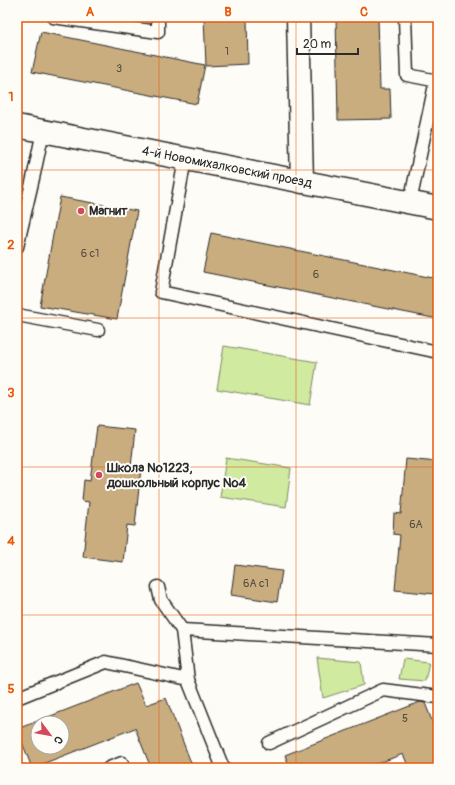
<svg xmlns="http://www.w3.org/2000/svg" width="455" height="785" font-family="Pangolin,sans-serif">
	<rect width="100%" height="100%" fill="#fdfcf7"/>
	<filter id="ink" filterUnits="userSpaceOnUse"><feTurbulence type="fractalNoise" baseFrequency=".025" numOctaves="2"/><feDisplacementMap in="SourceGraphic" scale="8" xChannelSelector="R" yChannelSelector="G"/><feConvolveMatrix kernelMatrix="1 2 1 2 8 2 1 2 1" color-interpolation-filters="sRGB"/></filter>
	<g filter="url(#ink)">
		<g fill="#d0eaa0" stroke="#7e8a66">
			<path d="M 224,346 L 317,362 L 310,405 L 217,389 Z"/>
			<path d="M 226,458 L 291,468 L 286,507 L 220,497 Z"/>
			<path d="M 317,658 L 361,662 L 364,685 L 323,698 Z"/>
			<path d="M 403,659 L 429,662 L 425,681 L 399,679 Z"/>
		</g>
		<g fill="#caad7f" stroke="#2b2b2b" fill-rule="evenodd">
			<path d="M 204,17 L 247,17 L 248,64 L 206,66 Z"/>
			<path d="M 336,17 L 378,17 L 380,89 L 390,89 L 391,119 L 338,120 Z"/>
			<path d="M 41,32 L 205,65 L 197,104 L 32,72 Z"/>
			<path d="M 60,197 L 137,211 L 117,319 L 40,306 Z"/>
			<path d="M 211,233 L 438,279 L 438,319 L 203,272 Z"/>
			<path d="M 97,426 L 135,430 L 131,467 L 141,468 L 135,526 L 127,525 L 123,562 L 83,557 L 89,502 L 82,501 L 84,480 L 90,481 Z"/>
			<path d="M 406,459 L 438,462 L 438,557 L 435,594 L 395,590 L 400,535 L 393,534 L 394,513 L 401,514 Z"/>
			<path d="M 235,565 L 282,571 L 277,602 L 231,595 Z"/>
			<path d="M 136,683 L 146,705 L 166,698 L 193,768 L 151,768 L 135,728 L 32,768 L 17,729 ZM 38,723 L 62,723 L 62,747 L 38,747 Z"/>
			<path d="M 420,702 L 425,703 L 438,736 L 438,768 L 409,768 L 403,754 L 366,768 L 290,768 L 285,755 Z"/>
		</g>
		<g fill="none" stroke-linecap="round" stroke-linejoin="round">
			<g stroke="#2b2b2b" stroke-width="15">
				<g id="lane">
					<path d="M 53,17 L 158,32 L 158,17"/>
					<path d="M 405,17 L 407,75 L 438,81"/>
					<path d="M 185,159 L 161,292 L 438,352"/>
					<path d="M 410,202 L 436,80"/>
					<path d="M 17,247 L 34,174 L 43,131"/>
					<path d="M 17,315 L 98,330"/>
					<path d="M 158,587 L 161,600 L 182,630"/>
					<path d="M 17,698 L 106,662 L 188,680"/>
					<path d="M 269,743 L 383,690 L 438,697"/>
					<path d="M 109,768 L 122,763 L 123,768"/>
					<path d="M 223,768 L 188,680 L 182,630 L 438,645"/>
				</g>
			</g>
			<g stroke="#2b2b2b" stroke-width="25">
				<path id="street" d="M 298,17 L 302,182"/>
			</g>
			<g stroke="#2b2b2b" stroke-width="25">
				<path id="secondary" d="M 17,126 L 438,208"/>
			</g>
			<use href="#lane" stroke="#fdfcf7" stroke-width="12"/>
			<use href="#street" stroke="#fdfcf7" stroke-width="22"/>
			<use href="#secondary" stroke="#fdfcf7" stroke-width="22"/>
		</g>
	</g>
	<path fill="none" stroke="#e8590c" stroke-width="1" stroke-opacity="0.55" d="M 159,17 L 159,768M 296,17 L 296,768M 17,170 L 438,170M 17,318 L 438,318M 17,467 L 438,467M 17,615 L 438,615"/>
	<g fill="#d1495b" stroke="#fdfcf7" stroke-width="1.5">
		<circle cx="81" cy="211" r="4"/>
		<circle cx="99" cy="475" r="4"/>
	</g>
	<g text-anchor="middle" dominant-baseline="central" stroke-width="4" stroke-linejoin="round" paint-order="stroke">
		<g font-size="11" fill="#534c40">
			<text x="227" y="51">1</text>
			<text x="119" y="68">3</text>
			<text x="90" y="253">6 с1</text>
			<text x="316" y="274">6</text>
			<text x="416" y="524">6А</text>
			<text x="256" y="583">6А с1</text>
			<text x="405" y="718">5</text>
		</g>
		<g font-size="13" fill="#2b2b2b" stroke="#fdfcf7">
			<text transform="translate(227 167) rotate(11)">4-й Новомихалковский проезд</text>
		</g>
		<g font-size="13" font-weight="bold" fill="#2b2b2b" stroke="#fdfcf7" text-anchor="start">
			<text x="89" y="211">Магнит</text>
			<text x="107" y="468">Школа №1223,<tspan x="107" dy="15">дошкольный корпус №4</tspan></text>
		</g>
	</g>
	<rect width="455" height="785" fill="none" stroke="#fdfcf7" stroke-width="44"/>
	<g transform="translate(50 735) rotate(122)"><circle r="19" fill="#fdfcf7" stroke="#a9a8a5"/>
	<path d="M0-3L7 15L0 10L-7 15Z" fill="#d1495b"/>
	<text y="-6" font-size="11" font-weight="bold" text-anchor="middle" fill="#2b2b2b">С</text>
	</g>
	<path d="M297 48v6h61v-6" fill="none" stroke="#2b2b2b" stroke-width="2"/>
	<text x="303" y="48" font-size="12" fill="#2b2b2b" stroke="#fdfcf7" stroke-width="3" paint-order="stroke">20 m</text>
	<rect x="22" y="22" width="411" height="741" fill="none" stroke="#e8590c" stroke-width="1.5"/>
	<g font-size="13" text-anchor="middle" font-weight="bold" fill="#e8590c">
		<text x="90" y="16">A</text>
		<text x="228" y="16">B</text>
		<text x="364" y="16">C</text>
		<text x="11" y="101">1</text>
		<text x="11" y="249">2</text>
		<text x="11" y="397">3</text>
		<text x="11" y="545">4</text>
		<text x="11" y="693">5</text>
	</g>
</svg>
